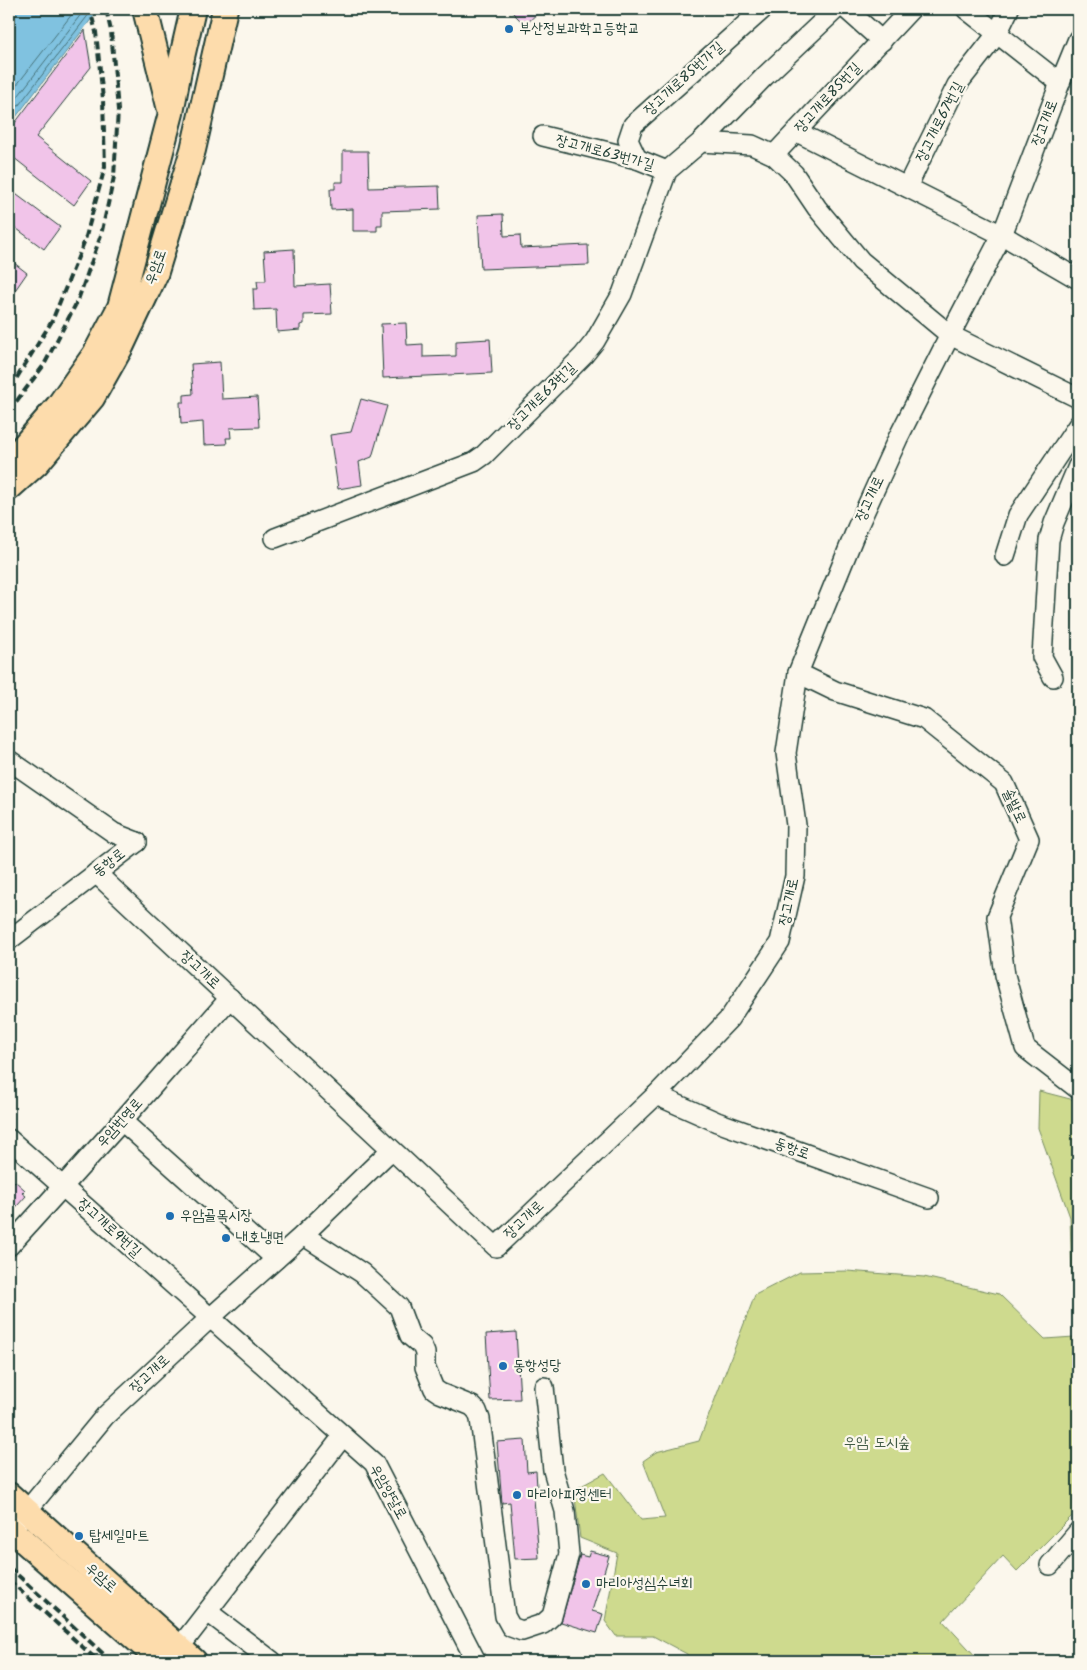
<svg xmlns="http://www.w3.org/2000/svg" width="1087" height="1670" font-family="Kalam,'Poor Story',sans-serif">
	<rect width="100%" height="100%" fill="#fbf7ec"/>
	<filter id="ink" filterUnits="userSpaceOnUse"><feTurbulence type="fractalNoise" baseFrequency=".02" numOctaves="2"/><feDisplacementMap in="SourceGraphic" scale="10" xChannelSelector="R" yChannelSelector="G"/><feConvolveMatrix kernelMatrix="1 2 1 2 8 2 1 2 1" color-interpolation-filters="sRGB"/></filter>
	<g filter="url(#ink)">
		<path fill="#ceda8e" stroke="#768c61" d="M 1039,1091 L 1078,1101 L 1078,1510 L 1017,1571 L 1003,1556 L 943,1621 L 980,1661 L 689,1661 L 687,1654 L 653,1636 L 616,1636 L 605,1621 L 617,1553 L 580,1538 L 574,1490 L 605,1473 L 641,1520 L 665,1518 L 643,1461 L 656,1452 L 699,1441 L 755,1295 L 800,1272 L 847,1271 L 924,1277 L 999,1294 L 1045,1339 L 1074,1337 L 1070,1217 L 1038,1128 Z"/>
		<path fill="#80c2e0" stroke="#598d9b" d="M 9,9 L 99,9 L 9,126 Z"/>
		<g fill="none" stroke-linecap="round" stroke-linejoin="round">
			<g stroke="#467279" stroke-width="1">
				<path d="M 9,95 L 76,9"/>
				<path d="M 9,108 L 85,9"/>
				<path d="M 9,118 L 93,9"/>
			</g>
		</g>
		<g fill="#f1c4e9" stroke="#1f3d34">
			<path d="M 509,9 L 542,9 L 525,25 Z"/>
			<path d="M 85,30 L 91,67 L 36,137 L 91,181 L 74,205 L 9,154 L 9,131 Z"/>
			<path d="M 343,151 L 368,151 L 369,188 L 439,186 L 440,209 L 382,211 L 382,225 L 377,225 L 377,231 L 353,231 L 353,209 L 331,210 L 330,189 L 335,189 L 335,182 L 343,182 Z"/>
			<path d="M 9,189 L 60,227 L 44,249 L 9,223 Z"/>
			<path d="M 503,214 L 504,236 L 520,235 L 521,248 L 588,245 L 589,265 L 481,269 L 478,215 Z"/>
			<path d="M 294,249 L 295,286 L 330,284 L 332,314 L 304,315 L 304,324 L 300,325 L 300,330 L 277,332 L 276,309 L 254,310 L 253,289 L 258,289 L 257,281 L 266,281 L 264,251 Z"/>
			<path d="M 9,259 L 27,273 L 9,299 Z"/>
			<path d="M 406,323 L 407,345 L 423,344 L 423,357 L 456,356 L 456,341 L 490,339 L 492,373 L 383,378 L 381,324 Z"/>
			<path d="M 220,362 L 222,399 L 257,397 L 259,427 L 230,428 L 231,438 L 226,438 L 227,444 L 204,445 L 203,422 L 181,424 L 180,402 L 184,402 L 184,395 L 193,394 L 191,364 Z"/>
			<path d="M 361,399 L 387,406 L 372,457 L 359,462 L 362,485 L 338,489 L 330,435 L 351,432 Z"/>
			<path d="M 9,1181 L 12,1184 L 15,1181 L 25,1190 L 22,1193 L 26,1196 L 9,1215 Z"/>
			<path d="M 516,1332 L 520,1399 L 490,1400 L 486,1334 Z"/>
			<path d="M 525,1440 L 527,1472 L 536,1471 L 537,1487 L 533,1487 L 539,1558 L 515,1559 L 510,1502 L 502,1503 L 497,1442 Z"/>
			<path d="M 590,1551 L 609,1556 L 592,1611 L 603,1614 L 597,1633 L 561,1622 L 580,1555 L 588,1557 Z"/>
		</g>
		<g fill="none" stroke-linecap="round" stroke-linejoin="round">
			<g stroke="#1f3d34" stroke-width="22">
				<g id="minor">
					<path d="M 846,9 L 882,41"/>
					<path d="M 966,9 L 1060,83"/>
					<path d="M 797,132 L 1002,235 L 1078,279"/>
					<path d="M 543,136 L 637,159 L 667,171"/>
					<path d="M 701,142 L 765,76 L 836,9"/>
					<path d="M 774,155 L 911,9"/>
					<path d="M 637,159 L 628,140 L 633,125 L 763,9"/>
					<path d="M 907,187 L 957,85 L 997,34 L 1009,9"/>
					<path d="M 275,538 L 474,462 L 484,455 L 583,356 L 595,341 L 622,294 L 667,171 L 701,142 L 752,145 L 774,155 L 794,174 L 817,208 L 861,261 L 950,335 L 1078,398"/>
					<path d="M 1005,556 L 1018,515 L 1078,425"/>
					<path d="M 798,673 L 835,691 L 924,719 L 1004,783 L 1029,839 L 997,917 L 1005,975 L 1025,1048 L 1078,1089"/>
					<path d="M 1053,677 L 1042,657 L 1049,540 L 1054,523 L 1078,466"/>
					<path d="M 9,760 L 114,833 L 137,842"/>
					<path d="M 96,873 L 496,1247 L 656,1095 L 729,1019 L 780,942 L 795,876 L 796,825 L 786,753 L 798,673 L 857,528 L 898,438 L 950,335 L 1002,235 L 1060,83 L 1078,39"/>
					<path d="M 9,940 L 137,842"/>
					<path d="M 656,1095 L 717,1122 L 929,1198"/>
					<path d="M 122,1121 L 276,1259"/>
					<path d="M 9,1139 L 374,1463 L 476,1661"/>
					<path d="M 303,1235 L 362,1273 L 399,1307 L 410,1336 L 422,1346 L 425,1353 L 425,1367 L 434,1389 L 440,1393 L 472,1406 L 477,1411 L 480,1419 L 505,1616 L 511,1627 L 522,1631 L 543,1624 L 552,1616 L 569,1554 L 565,1511 L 553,1470 L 544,1387"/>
					<path d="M 9,1246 L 122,1121 L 230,998"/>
					<path d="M 11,1530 L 105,1416 L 210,1318 L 303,1235 L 391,1150"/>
					<path d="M 1050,1565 L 1078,1532"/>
					<path d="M 208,1612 L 272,1661"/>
					<path d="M 179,1648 L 343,1436"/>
				</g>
			</g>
			<g stroke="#1f3d34" stroke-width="28">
				<g id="major">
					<path d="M 145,9 L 169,106"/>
					<path d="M 9,463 L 59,405 L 95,354 L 120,307 L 171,113 L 179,70 L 193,9"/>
					<path d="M 9,488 L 37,463 L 92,398 L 122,345 L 155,275 L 193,150 L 225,9"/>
					<path d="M 9,1495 L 194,1661"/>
					<path d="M 9,1528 L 161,1661"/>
				</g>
			</g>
			<use href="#minor" stroke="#fbf7ec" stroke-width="19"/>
			<use href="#major" stroke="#fddcac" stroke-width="24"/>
			<g stroke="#1f3d34" stroke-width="4" stroke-dasharray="8 4" stroke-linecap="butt">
				<path d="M 9,387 L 16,379 L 52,321 L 85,240 L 105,167 L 103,99 L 96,32 L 90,9"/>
				<path d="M 9,411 L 44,365 L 78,300 L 101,235 L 114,177 L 118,110 L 111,31 L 106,9"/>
				<path d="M 9,1567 L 111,1661"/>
				<path d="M 9,1580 L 98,1661"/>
			</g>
		</g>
	</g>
	<g fill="#1f6fb2" stroke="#fbf7ec" stroke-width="2">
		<circle cx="509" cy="29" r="5"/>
		<circle cx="170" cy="1216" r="5"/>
		<circle cx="226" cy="1238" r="5"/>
		<circle cx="503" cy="1366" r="5"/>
		<circle cx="517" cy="1495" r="5"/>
		<circle cx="79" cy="1536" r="5"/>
		<circle cx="586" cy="1584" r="5"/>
	</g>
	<g text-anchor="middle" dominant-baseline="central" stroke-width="4.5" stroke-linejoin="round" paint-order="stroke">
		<g font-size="15" fill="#1f3d34" stroke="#fbf7ec" text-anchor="start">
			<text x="519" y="29">부산정보과학고등학교</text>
			<text x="180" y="1216">우암골목시장</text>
			<text x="236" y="1238">내호냉면</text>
			<text x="513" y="1366">동항성당</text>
			<text x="527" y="1495">마리아피정센터</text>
			<text x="89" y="1536">탑세일마트</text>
			<text x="596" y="1584">마리아성심수녀회</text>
		</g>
		<g font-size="15" fill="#1f3d34" stroke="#fbf7ec">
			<text transform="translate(684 79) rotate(-42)">장고개로85번가길</text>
			<text transform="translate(828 98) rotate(-47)">장고개로85번길</text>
			<text transform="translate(940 122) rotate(-63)">장고개로67번길</text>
			<text transform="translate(1045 123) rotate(-69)">장고개로</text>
			<text transform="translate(605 153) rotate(15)">장고개로63번가길</text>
			<text transform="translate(156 267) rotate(-70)">우암로</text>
			<text transform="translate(542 397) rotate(-45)">장고개로63번길</text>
			<text transform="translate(870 499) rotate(-65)">장고개로</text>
			<text transform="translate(1014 806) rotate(65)">솔밭로</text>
			<text transform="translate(109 863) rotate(-37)">동항로</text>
			<text transform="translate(789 902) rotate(-78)">장고개로</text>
			<text transform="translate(200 970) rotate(43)">장고개로</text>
			<text transform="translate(120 1123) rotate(-48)">우암번영로</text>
			<text transform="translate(792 1149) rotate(20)">동항로</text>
			<text transform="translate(524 1220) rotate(-43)">장고개로</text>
			<text transform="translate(109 1228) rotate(42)">장고개로9번길</text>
			<text transform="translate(150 1374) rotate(-43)">장고개로</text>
			<text transform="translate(388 1492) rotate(61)">우암양달로</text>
			<text transform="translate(101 1578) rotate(42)">우암로</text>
		</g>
		<g font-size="15" fill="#425c46" stroke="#fbf7ec">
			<text x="877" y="1443">우암 도시숲</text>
		</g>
	</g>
	<rect width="1087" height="1670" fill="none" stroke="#fbf7ec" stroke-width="30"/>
	<rect x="15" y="15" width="1057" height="1640" fill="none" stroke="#1f3d34" stroke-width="2" filter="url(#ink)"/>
</svg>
